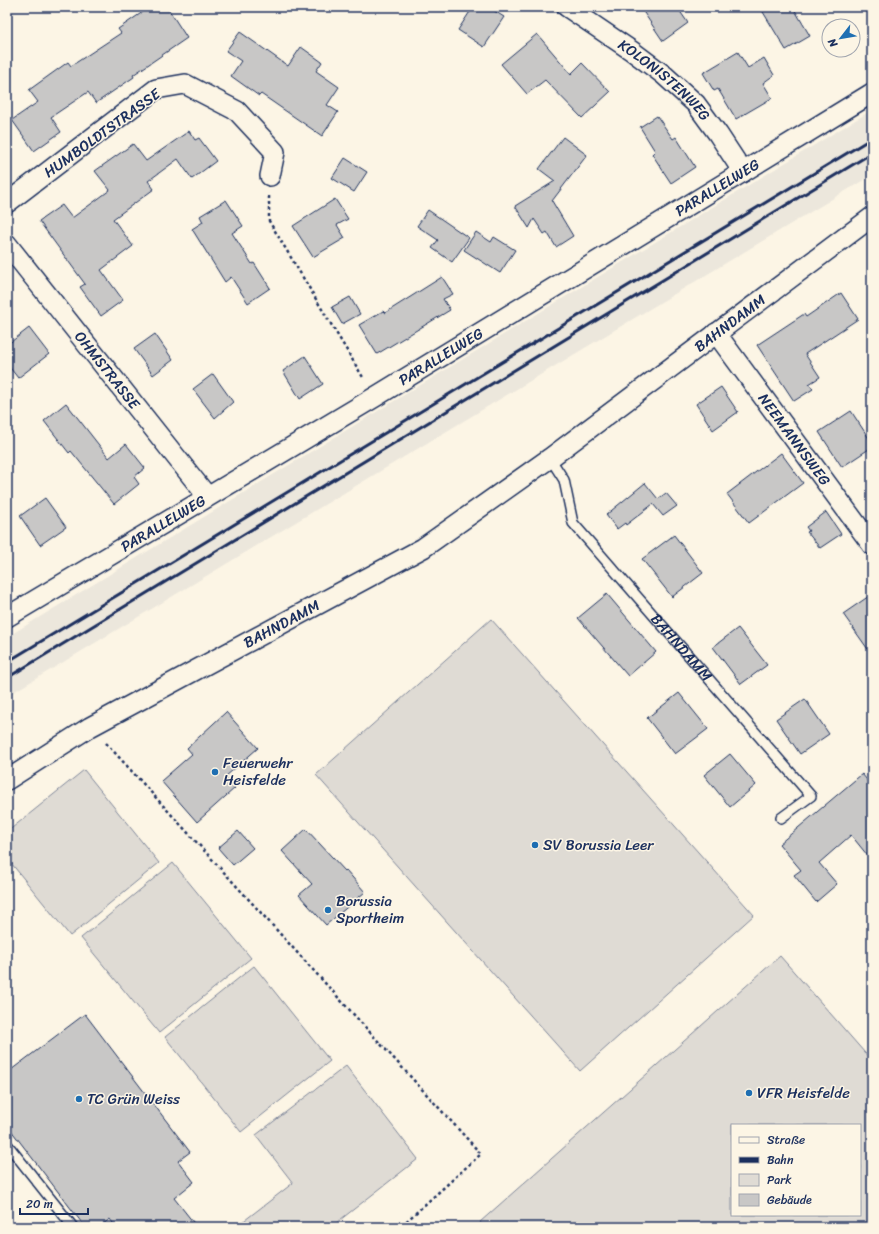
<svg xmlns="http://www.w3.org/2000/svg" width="879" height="1234" font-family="Sriracha,sans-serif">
	<rect width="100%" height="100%" fill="#fcf5e5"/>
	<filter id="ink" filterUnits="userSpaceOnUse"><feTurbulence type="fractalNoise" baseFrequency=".025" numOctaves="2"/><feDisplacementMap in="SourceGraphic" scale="8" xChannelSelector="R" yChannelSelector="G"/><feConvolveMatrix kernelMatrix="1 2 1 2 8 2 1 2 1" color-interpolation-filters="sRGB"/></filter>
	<g filter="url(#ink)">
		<path fill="#ece7dc" d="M 872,110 L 872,175 L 7,696 L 7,637 Z"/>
		<g fill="#dfdbd4" stroke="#7d8599" fill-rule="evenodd">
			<path d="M 491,619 L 754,915 L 580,1071 L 316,775 Z"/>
			<path d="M 84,770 L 159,863 L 70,936 L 7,858 L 7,832 Z"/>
			<path d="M 173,863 L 251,958 L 159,1033 L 81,938 Z"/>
			<path d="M 780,956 L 872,1061 L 872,1226 L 871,1227 L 484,1227 L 480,1222 ZM 732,1125 L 860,1125 L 860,1215 L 732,1215 Z"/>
			<path d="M 254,966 L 330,1061 L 241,1132 L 165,1037 Z"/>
			<path d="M 346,1066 L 418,1159 L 331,1227 L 236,1227 L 293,1183 L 256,1135 Z"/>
		</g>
		<g fill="#c8c7c6" stroke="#1b2f5e">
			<path d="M 150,7 L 167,7 L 187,38 L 133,75 L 134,77 L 96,103 L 88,92 L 51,117 L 61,132 L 34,151 L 12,120 L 38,102 L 29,90 L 68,62 L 71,66 L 121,33 L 118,29 Z"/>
			<path d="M 473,7 L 488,7 L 504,17 L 484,47 L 458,30 Z"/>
			<path d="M 640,7 L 677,7 L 688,23 L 663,41 Z"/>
			<path d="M 760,7 L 793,7 L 810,36 L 786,50 Z"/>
			<path d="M 240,32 L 288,66 L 301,47 L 322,62 L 316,71 L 339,87 L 327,105 L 338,112 L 322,136 L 261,94 L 259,96 L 231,76 L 241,61 L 226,51 Z"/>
			<path d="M 537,34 L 571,74 L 582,63 L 610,92 L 582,118 L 545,80 L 527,94 L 501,64 Z"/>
			<path d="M 738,52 L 748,68 L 764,58 L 774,75 L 763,83 L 772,98 L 736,119 L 718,89 L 714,91 L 703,73 Z"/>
			<path d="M 657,116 L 673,139 L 676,137 L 695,167 L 671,183 L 652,154 L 655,151 L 640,127 Z"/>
			<path d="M 189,131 L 195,140 L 199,138 L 216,161 L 192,179 L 178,159 L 148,181 L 154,189 L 113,219 L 133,246 L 101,270 L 123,300 L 101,316 L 80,287 L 85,284 L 39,221 L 62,205 L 72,218 L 110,190 L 95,171 L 133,144 L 146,161 Z"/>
			<path d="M 563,137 L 587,155 L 552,201 L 573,236 L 556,247 L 547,232 L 544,234 L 534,219 L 529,228 L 515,206 L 555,181 L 539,169 Z"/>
			<path d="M 345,158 L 367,172 L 354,192 L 332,178 Z"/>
			<path d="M 335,199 L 348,219 L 337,225 L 345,238 L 313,257 L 293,226 Z"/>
			<path d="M 226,200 L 243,226 L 232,233 L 252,264 L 254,263 L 270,288 L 248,303 L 231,277 L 225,282 L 192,229 L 203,222 L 200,216 Z"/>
			<path d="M 428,210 L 469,238 L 452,262 L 432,248 L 438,240 L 417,226 Z"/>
			<path d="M 476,232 L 491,242 L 494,237 L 515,250 L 500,273 L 464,250 Z"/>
			<path d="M 442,277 L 453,294 L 443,299 L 450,310 L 377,354 L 359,325 L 383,311 L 385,313 Z"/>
			<path d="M 841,293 L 858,319 L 805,354 L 820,377 L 809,384 L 813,389 L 794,401 L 757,345 L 804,314 L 806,317 Z"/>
			<path d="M 350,297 L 360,314 L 342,324 L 332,307 Z"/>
			<path d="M 29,328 L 49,354 L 18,378 L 7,364 L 7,345 Z"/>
			<path d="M 155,334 L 173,360 L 153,375 L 134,349 Z"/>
			<path d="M 305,356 L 323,384 L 300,399 L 283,371 Z"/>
			<path d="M 213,374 L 233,402 L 215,418 L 193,389 Z"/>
			<path d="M 721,387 L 738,412 L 713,430 L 696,404 Z"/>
			<path d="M 66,403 L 109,458 L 126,444 L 145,468 L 134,477 L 139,484 L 114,504 L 71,451 L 69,453 L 44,421 Z"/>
			<path d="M 851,411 L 872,443 L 872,447 L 842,467 L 819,432 Z"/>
			<path d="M 781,453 L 803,483 L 749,523 L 727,494 Z"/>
			<path d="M 645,483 L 658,499 L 666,493 L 677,506 L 663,516 L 653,504 L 626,525 L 625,523 L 617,529 L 606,515 Z"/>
			<path d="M 45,498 L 66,527 L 40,545 L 20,516 Z"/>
			<path d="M 826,512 L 841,534 L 820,548 L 807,532 L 809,531 L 806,527 Z"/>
			<path d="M 674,535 L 703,573 L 672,597 L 642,559 Z"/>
			<path d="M 607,594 L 656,652 L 628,676 L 578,618 Z"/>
			<path d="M 872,594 L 872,655 L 843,614 Z"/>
			<path d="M 738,628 L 767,665 L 741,684 L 713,647 Z"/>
			<path d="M 679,693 L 708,729 L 675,754 L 647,718 Z"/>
			<path d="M 805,699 L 829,734 L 800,754 L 776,719 Z"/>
			<path d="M 226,712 L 258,748 L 225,777 L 235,788 L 197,822 L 161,781 L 192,754 L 187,748 Z"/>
			<path d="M 730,754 L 756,785 L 730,807 L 704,775 Z"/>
			<path d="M 862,774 L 872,786 L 872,861 L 851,835 L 819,863 L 837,884 L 816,902 L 794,875 L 801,870 L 779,844 Z"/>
			<path d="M 306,829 L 345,871 L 346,870 L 365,892 L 326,925 L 299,895 L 312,884 L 282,851 Z"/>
			<path d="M 238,831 L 253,848 L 233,865 L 218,848 Z"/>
			<path d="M 85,1014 L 190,1152 L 178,1161 L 194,1182 L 174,1198 L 197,1227 L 116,1227 L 110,1219 L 99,1227 L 85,1227 L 7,1125 L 7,1073 Z"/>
		</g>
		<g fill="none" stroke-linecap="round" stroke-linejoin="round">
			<g stroke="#1b2f5e" stroke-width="12">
				<g id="service">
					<path id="s1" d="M 550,458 L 564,480 L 573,523 L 811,796 L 781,818"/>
					<path d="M 7,1144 L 73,1227"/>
				</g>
			</g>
			<g stroke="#1b2f5e" stroke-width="22">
				<g id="minor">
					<path id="s2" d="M 567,7 L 632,51 L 664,75 L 696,104 L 718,134 L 743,172"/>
					<path d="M 7,203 L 156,89 L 185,84 L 237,111 L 275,152 L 270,176"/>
					<path id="s3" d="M 7,244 L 207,496"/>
					<path id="s4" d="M 716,333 L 872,545"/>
					<path id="s5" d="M 7,617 L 375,397 L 872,93"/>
					<path id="s6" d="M 7,780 L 90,727 L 423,548 L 550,458 L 872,217"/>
				</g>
			</g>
			<g stroke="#1b2f5e" stroke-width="2.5" stroke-dasharray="3 3" stroke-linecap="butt">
				<path d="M 269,196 L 269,221 L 364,379"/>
				<path d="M 106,743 L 481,1154 L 400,1227"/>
			</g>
			<use href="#service" stroke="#fcf5e5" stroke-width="9"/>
			<use href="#minor" stroke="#fcf5e5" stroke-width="19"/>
			<g stroke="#1b2f5e" stroke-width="3">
				<path d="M 7,662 L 872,138"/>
				<path d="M 7,678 L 872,153"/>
			</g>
		</g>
	</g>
	<g fill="#1f6fb2" stroke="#fcf5e5" stroke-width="1.5">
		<circle cx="215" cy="772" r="4"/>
		<circle cx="535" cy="845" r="4"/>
		<circle cx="328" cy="910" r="4"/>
		<circle cx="749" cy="1093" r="4"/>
		<circle cx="79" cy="1099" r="4"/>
	</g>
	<g text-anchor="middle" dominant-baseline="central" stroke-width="3" stroke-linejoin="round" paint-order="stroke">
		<g font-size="15" fill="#1b2f5e" stroke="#fcf5e5">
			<text stroke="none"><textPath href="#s2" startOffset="122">KOLONISTENWEG</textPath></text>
			<text transform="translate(102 133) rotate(-36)">HUMBOLDTSTRASSE</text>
			<text stroke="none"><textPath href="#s5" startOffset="830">PARALLELWEG</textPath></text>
			<text stroke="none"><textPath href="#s6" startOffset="857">BAHNDAMM</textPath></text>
			<text stroke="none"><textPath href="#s5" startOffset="506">PARALLELWEG</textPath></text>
			<text stroke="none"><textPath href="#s3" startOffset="161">OHMSTRASSE</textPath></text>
			<text stroke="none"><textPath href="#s4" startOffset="132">NEEMANNSWEG</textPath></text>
			<text stroke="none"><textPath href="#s5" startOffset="182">PARALLELWEG</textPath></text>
			<text stroke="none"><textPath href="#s6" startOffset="316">BAHNDAMM</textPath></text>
			<text stroke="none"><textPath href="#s1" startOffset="235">BAHNDAMM</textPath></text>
		</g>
		<g font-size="15" fill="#1b2f5e" stroke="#fcf5e5" text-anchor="start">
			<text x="223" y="763">Feuerwehr<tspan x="223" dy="17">Heisfelde</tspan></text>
			<text x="543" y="845">SV Borussia Leer</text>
			<text x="336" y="901">Borussia<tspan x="336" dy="17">Sportheim</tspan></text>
			<text x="757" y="1093">VFR Heisfelde</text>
			<text x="87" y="1099">TC Grün Weiss</text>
		</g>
	</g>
	<rect width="879" height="1234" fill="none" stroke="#fcf5e5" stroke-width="24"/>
	<rect x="12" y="12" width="855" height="1210" fill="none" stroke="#1b2f5e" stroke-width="1.5" filter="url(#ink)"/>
	<rect x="731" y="1124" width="130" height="92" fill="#fcf5e5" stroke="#a2a6af"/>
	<rect x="739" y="1137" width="20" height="6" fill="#fcf5e5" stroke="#a2a6af"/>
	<text x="767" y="1144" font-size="12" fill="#1b2f5e">Straße</text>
	<rect x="739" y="1157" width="20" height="6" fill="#1b2f5e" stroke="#a2a6af"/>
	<text x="767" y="1164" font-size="12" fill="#1b2f5e">Bahn</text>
	<rect x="739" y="1174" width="20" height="12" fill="#dfdbd4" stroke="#a2a6af"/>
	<text x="767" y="1184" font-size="12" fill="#1b2f5e">Park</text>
	<rect x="739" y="1194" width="20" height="12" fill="#c8c7c6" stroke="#a2a6af"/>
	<text x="767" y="1204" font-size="12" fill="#1b2f5e">Gebäude</text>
	<g transform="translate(841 38) rotate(239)"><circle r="19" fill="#fcf5e5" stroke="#a2a6af"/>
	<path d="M0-3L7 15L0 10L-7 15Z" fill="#1f6fb2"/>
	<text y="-6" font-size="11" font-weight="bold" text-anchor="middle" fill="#1b2f5e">N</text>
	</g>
	<path d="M20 1208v6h68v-6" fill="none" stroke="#1b2f5e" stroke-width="2"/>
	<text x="26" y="1208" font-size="12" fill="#1b2f5e" stroke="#fcf5e5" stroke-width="3" paint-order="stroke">20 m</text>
</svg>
